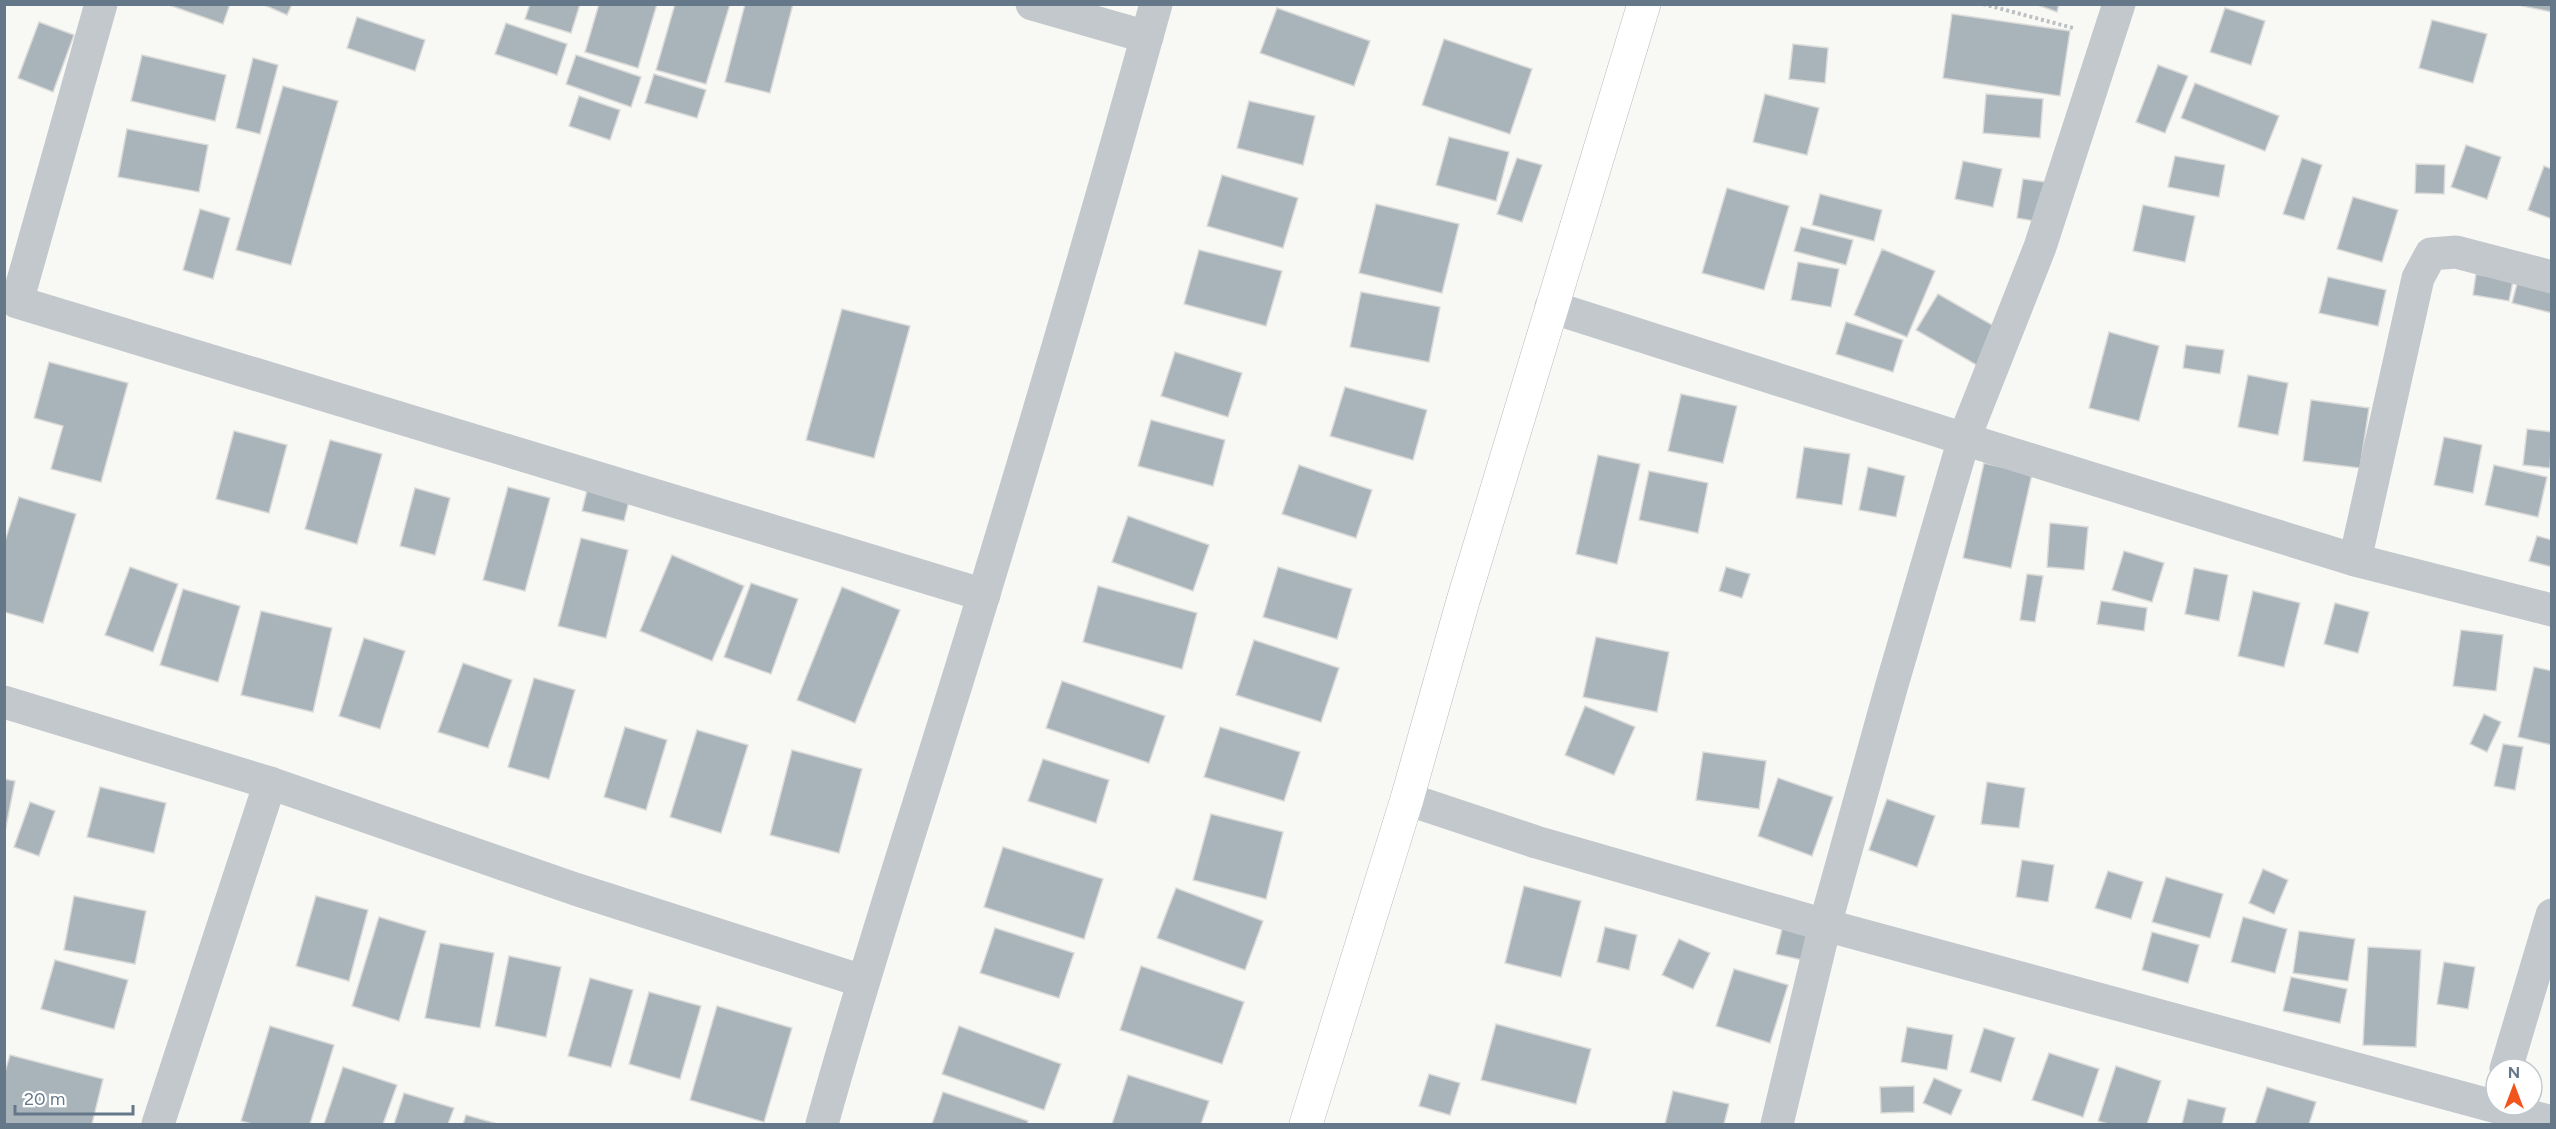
<svg xmlns="http://www.w3.org/2000/svg" width="2556" height="1129" font-family="Figtree,sans-serif">
	<rect width="100%" height="100%" fill="#f8f9f5"/>
	<g fill="#a9b3ba" stroke="#dadad8" stroke-width="1.5">
		<path d="M 166,4 L 230,4 L 223,24 Z"/>
		<path d="M 262,4 L 292,4 L 287,15 Z"/>
		<path d="M 530,4 L 580,4 L 571,33 L 525,19 Z"/>
		<path d="M 599,4 L 657,4 L 638,68 L 585,52 Z"/>
		<path d="M 675,4 L 730,4 L 706,84 L 656,70 Z"/>
		<path d="M 745,4 L 793,4 L 770,93 L 725,82 Z"/>
		<path d="M 2035,4 L 2059,4 L 2057,12 Z"/>
		<path d="M 2522,4 L 2552,4 L 2552,12 L 2522,6 Z"/>
		<path d="M 1277,8 L 1370,41 L 1354,86 L 1260,53 Z"/>
		<path d="M 2225,8 L 2265,21 L 2251,65 L 2210,52 Z"/>
		<path d="M 1952,14 L 2070,31 L 2060,96 L 1943,78 Z"/>
		<path d="M 357,17 L 425,40 L 415,71 L 347,48 Z"/>
		<path d="M 2432,20 L 2487,34 L 2473,83 L 2419,68 Z"/>
		<path d="M 39,22 L 74,35 L 53,92 L 18,78 Z"/>
		<path d="M 506,23 L 567,44 L 557,75 L 495,54 Z"/>
		<path d="M 1444,39 L 1532,69 L 1510,134 L 1422,105 Z"/>
		<path d="M 1793,44 L 1828,48 L 1825,83 L 1789,79 Z"/>
		<path d="M 142,55 L 226,75 L 215,121 L 131,101 Z"/>
		<path d="M 576,55 L 641,77 L 631,107 L 566,84 Z"/>
		<path d="M 253,58 L 278,65 L 260,134 L 236,128 Z"/>
		<path d="M 2158,65 L 2188,76 L 2165,133 L 2136,122 Z"/>
		<path d="M 654,74 L 706,90 L 697,118 L 645,103 Z"/>
		<path d="M 2195,83 L 2279,116 L 2265,151 L 2181,118 Z"/>
		<path d="M 283,86 L 338,101 L 291,265 L 236,250 Z"/>
		<path d="M 1765,94 L 1819,108 L 1807,155 L 1753,142 Z"/>
		<path d="M 1986,94 L 2043,99 L 2040,138 L 1983,133 Z"/>
		<path d="M 579,96 L 620,110 L 610,140 L 569,126 Z"/>
		<path d="M 1249,101 L 1315,116 L 1303,165 L 1237,148 Z"/>
		<path d="M 127,129 L 208,145 L 199,192 L 118,177 Z"/>
		<path d="M 1449,137 L 1509,152 L 1496,201 L 1436,185 Z"/>
		<path d="M 2466,145 L 2501,157 L 2487,199 L 2451,187 Z"/>
		<path d="M 2175,156 L 2225,165 L 2219,197 L 2168,187 Z"/>
		<path d="M 1517,158 L 1542,165 L 1522,222 L 1497,214 Z"/>
		<path d="M 2302,158 L 2322,165 L 2304,220 L 2283,214 Z"/>
		<path d="M 1963,161 L 2002,169 L 1993,207 L 1955,199 Z"/>
		<path d="M 2416,164 L 2445,165 L 2444,194 L 2415,193 Z"/>
		<path d="M 2544,166 L 2552,169 L 2552,219 L 2528,210 Z"/>
		<path d="M 1222,175 L 1298,198 L 1283,248 L 1207,226 Z"/>
		<path d="M 2023,179 L 2045,182 L 2039,222 L 2017,218 Z"/>
		<path d="M 1727,188 L 1789,206 L 1764,290 L 1702,273 Z"/>
		<path d="M 1820,194 L 1882,210 L 1874,241 L 1812,225 Z"/>
		<path d="M 2353,197 L 2398,210 L 2382,262 L 2337,249 Z"/>
		<path d="M 1376,204 L 1459,224 L 1442,293 L 1359,273 Z"/>
		<path d="M 2143,205 L 2195,216 L 2185,262 L 2133,251 Z"/>
		<path d="M 200,209 L 230,218 L 213,279 L 183,270 Z"/>
		<path d="M 1801,227 L 1853,240 L 1846,265 L 1794,251 Z"/>
		<path d="M 1882,249 L 1935,271 L 1907,337 L 1854,315 Z"/>
		<path d="M 1199,250 L 1282,271 L 1266,326 L 1184,304 Z"/>
		<path d="M 1798,262 L 1839,269 L 1831,307 L 1791,300 Z"/>
		<path d="M 2476,274 L 2513,281 L 2509,301 L 2473,295 Z"/>
		<path d="M 2519,276 L 2552,284 L 2552,313 L 2512,303 Z"/>
		<path d="M 2328,277 L 2386,290 L 2378,326 L 2319,313 Z"/>
		<path d="M 1361,292 L 1440,307 L 1429,362 L 1350,347 Z"/>
		<path d="M 1938,294 L 2001,330 L 1980,367 L 1916,330 Z"/>
		<path d="M 842,309 L 910,326 L 874,458 L 806,440 Z"/>
		<path d="M 1846,322 L 1903,340 L 1893,372 L 1836,354 Z"/>
		<path d="M 2109,332 L 2159,346 L 2139,421 L 2089,408 Z"/>
		<path d="M 2186,345 L 2224,350 L 2220,374 L 2183,368 Z"/>
		<path d="M 1175,352 L 1242,373 L 1228,417 L 1161,396 Z"/>
		<path d="M 49,362 L 128,383 L 101,482 L 51,469 L 63,426 L 34,418 Z"/>
		<path d="M 2248,375 L 2288,383 L 2278,435 L 2238,427 Z"/>
		<path d="M 1345,387 L 1427,410 L 1413,460 L 1330,436 Z"/>
		<path d="M 1681,394 L 1737,406 L 1723,463 L 1668,451 Z"/>
		<path d="M 2311,400 L 2369,408 L 2360,468 L 2303,461 Z"/>
		<path d="M 1151,420 L 1225,440 L 1213,486 L 1138,466 Z"/>
		<path d="M 2527,429 L 2552,432 L 2550,468 L 2523,465 Z"/>
		<path d="M 234,431 L 287,445 L 269,513 L 216,499 Z"/>
		<path d="M 2444,437 L 2482,445 L 2473,493 L 2434,485 Z"/>
		<path d="M 330,440 L 382,454 L 357,544 L 305,529 Z"/>
		<path d="M 1804,447 L 1850,454 L 1842,505 L 1796,498 Z"/>
		<path d="M 1598,455 L 1640,464 L 1617,564 L 1576,554 Z"/>
		<path d="M 1984,463 L 2032,474 L 2011,568 L 1963,558 Z"/>
		<path d="M 1299,465 L 1372,490 L 1356,538 L 1282,514 Z"/>
		<path d="M 2494,465 L 2547,477 L 2538,517 L 2485,505 Z"/>
		<path d="M 1868,467 L 1905,476 L 1896,517 L 1859,510 Z"/>
		<path d="M 1649,471 L 1708,483 L 1698,533 L 1639,520 Z"/>
		<path d="M 589,482 L 631,493 L 624,521 L 582,511 Z"/>
		<path d="M 508,487 L 550,498 L 525,591 L 483,580 Z"/>
		<path d="M 415,488 L 450,498 L 435,555 L 400,546 Z"/>
		<path d="M 19,497 L 76,514 L 43,623 L 4,612 L 4,544 Z"/>
		<path d="M 1128,516 L 1209,545 L 1193,591 L 1112,562 Z"/>
		<path d="M 2050,523 L 2088,527 L 2084,570 L 2047,567 Z"/>
		<path d="M 2537,536 L 2552,540 L 2552,567 L 2529,561 Z"/>
		<path d="M 581,538 L 628,550 L 606,638 L 558,626 Z"/>
		<path d="M 2124,551 L 2164,563 L 2152,602 L 2112,590 Z"/>
		<path d="M 672,555 L 744,586 L 712,661 L 640,631 Z"/>
		<path d="M 130,567 L 178,584 L 153,652 L 105,635 Z"/>
		<path d="M 1278,567 L 1352,589 L 1337,639 L 1263,617 Z"/>
		<path d="M 1726,567 L 1750,574 L 1742,598 L 1719,591 Z"/>
		<path d="M 2194,568 L 2228,575 L 2219,621 L 2185,614 Z"/>
		<path d="M 2027,574 L 2043,576 L 2035,622 L 2020,620 Z"/>
		<path d="M 751,583 L 798,599 L 771,674 L 724,657 Z"/>
		<path d="M 1098,586 L 1197,613 L 1182,669 L 1083,642 Z"/>
		<path d="M 842,587 L 900,610 L 855,723 L 797,700 Z"/>
		<path d="M 183,589 L 240,606 L 218,682 L 160,665 Z"/>
		<path d="M 2253,591 L 2300,603 L 2284,667 L 2238,656 Z"/>
		<path d="M 2101,601 L 2147,608 L 2144,631 L 2097,624 Z"/>
		<path d="M 2335,603 L 2369,612 L 2358,653 L 2324,644 Z"/>
		<path d="M 261,611 L 332,628 L 313,712 L 241,695 Z"/>
		<path d="M 2461,630 L 2503,635 L 2496,691 L 2453,686 Z"/>
		<path d="M 1596,637 L 1669,652 L 1657,712 L 1583,697 Z"/>
		<path d="M 364,638 L 405,651 L 380,729 L 339,716 Z"/>
		<path d="M 1254,640 L 1339,668 L 1321,722 L 1236,695 Z"/>
		<path d="M 463,663 L 512,680 L 488,748 L 438,732 Z"/>
		<path d="M 2534,667 L 2552,671 L 2552,745 L 2518,737 Z"/>
		<path d="M 534,678 L 575,690 L 549,779 L 508,767 Z"/>
		<path d="M 1062,681 L 1165,716 L 1149,763 L 1046,728 Z"/>
		<path d="M 1585,706 L 1635,727 L 1614,775 L 1565,755 Z"/>
		<path d="M 2484,714 L 2501,722 L 2487,752 L 2470,744 Z"/>
		<path d="M 625,727 L 667,740 L 646,810 L 604,797 Z"/>
		<path d="M 1220,727 L 1300,752 L 1284,801 L 1204,777 Z"/>
		<path d="M 697,730 L 748,745 L 721,833 L 670,817 Z"/>
		<path d="M 2503,744 L 2523,747 L 2515,790 L 2494,786 Z"/>
		<path d="M 792,750 L 862,769 L 839,853 L 770,835 Z"/>
		<path d="M 1703,752 L 1766,761 L 1759,809 L 1696,800 Z"/>
		<path d="M 1043,759 L 1109,780 L 1096,823 L 1028,801 Z"/>
		<path d="M 1778,778 L 1833,797 L 1812,856 L 1758,836 Z"/>
		<path d="M 4,779 L 15,781 L 5,832 L 4,832 Z"/>
		<path d="M 1987,782 L 2025,788 L 2019,828 L 1981,824 Z"/>
		<path d="M 100,787 L 166,803 L 154,853 L 87,837 Z"/>
		<path d="M 1887,799 L 1935,816 L 1917,867 L 1869,850 Z"/>
		<path d="M 30,802 L 55,811 L 39,856 L 14,847 Z"/>
		<path d="M 1211,814 L 1283,832 L 1266,899 L 1193,880 Z"/>
		<path d="M 1003,847 L 1103,879 L 1084,939 L 984,907 Z"/>
		<path d="M 2022,860 L 2054,865 L 2048,902 L 2016,897 Z"/>
		<path d="M 2263,869 L 2288,880 L 2274,914 L 2249,903 Z"/>
		<path d="M 2108,871 L 2143,882 L 2131,919 L 2095,908 Z"/>
		<path d="M 2166,877 L 2223,894 L 2210,938 L 2152,922 Z"/>
		<path d="M 1524,886 L 1581,901 L 1561,977 L 1505,963 Z"/>
		<path d="M 1176,888 L 1263,921 L 1245,970 L 1157,938 Z"/>
		<path d="M 74,896 L 146,911 L 135,964 L 64,950 Z"/>
		<path d="M 316,896 L 368,910 L 349,981 L 296,966 Z"/>
		<path d="M 379,917 L 426,931 L 399,1021 L 352,1006 Z"/>
		<path d="M 2243,917 L 2287,929 L 2275,973 L 2231,962 Z"/>
		<path d="M 1784,921 L 1815,928 L 1807,961 L 1776,954 Z"/>
		<path d="M 1605,927 L 1637,935 L 1629,970 L 1597,962 Z"/>
		<path d="M 995,928 L 1074,953 L 1059,998 L 980,973 Z"/>
		<path d="M 2299,931 L 2355,939 L 2348,981 L 2293,973 Z"/>
		<path d="M 2152,932 L 2199,945 L 2188,983 L 2142,970 Z"/>
		<path d="M 1679,939 L 1710,953 L 1693,989 L 1662,975 Z"/>
		<path d="M 440,943 L 494,953 L 480,1028 L 425,1018 Z"/>
		<path d="M 2368,947 L 2421,950 L 2416,1047 L 2363,1045 Z"/>
		<path d="M 509,956 L 561,967 L 546,1037 L 495,1026 Z"/>
		<path d="M 55,960 L 128,980 L 114,1029 L 41,1009 Z"/>
		<path d="M 2444,962 L 2475,967 L 2468,1009 L 2437,1004 Z"/>
		<path d="M 1141,966 L 1244,1002 L 1222,1064 L 1120,1030 Z"/>
		<path d="M 1734,969 L 1788,985 L 1770,1043 L 1716,1026 Z"/>
		<path d="M 2291,977 L 2347,989 L 2340,1023 L 2283,1011 Z"/>
		<path d="M 590,978 L 633,990 L 611,1067 L 568,1056 Z"/>
		<path d="M 649,992 L 701,1006 L 680,1079 L 629,1064 Z"/>
		<path d="M 717,1006 L 792,1028 L 764,1122 L 690,1100 Z"/>
		<path d="M 1496,1024 L 1591,1049 L 1576,1104 L 1481,1080 Z"/>
		<path d="M 270,1026 L 334,1045 L 310,1124 L 252,1124 L 241,1121 Z"/>
		<path d="M 959,1026 L 1061,1064 L 1044,1110 L 942,1074 Z"/>
		<path d="M 1907,1027 L 1953,1035 L 1947,1070 L 1901,1062 Z"/>
		<path d="M 1984,1028 L 2015,1038 L 2001,1082 L 1970,1072 Z"/>
		<path d="M 2049,1053 L 2099,1069 L 2083,1117 L 2032,1100 Z"/>
		<path d="M 10,1055 L 103,1079 L 92,1124 L 4,1124 L 4,1075 Z"/>
		<path d="M 2116,1066 L 2161,1081 L 2147,1124 L 2108,1124 L 2098,1121 Z"/>
		<path d="M 343,1067 L 397,1085 L 383,1124 L 324,1124 Z"/>
		<path d="M 1429,1074 L 1460,1083 L 1450,1115 L 1419,1106 Z"/>
		<path d="M 1128,1075 L 1209,1101 L 1201,1124 L 1112,1124 Z"/>
		<path d="M 1934,1078 L 1962,1090 L 1951,1115 L 1923,1103 Z"/>
		<path d="M 1914,1086 L 1914,1112 L 1881,1113 L 1880,1087 Z"/>
		<path d="M 2267,1087 L 2316,1102 L 2309,1124 L 2255,1124 Z"/>
		<path d="M 1673,1091 L 1729,1104 L 1724,1124 L 1665,1124 Z"/>
		<path d="M 943,1092 L 1028,1121 L 1027,1124 L 932,1124 Z"/>
		<path d="M 404,1093 L 454,1108 L 448,1124 L 394,1124 Z"/>
		<path d="M 2188,1099 L 2226,1108 L 2222,1124 L 2182,1124 Z"/>
		<path d="M 466,1115 L 498,1124 L 463,1124 Z"/>
	</g>
	<g fill="none" stroke-linecap="round" stroke-linejoin="round">
		<g stroke="#b5bbc1" stroke-width="34">
			<path id="secondary" d="M 1306,1124 L 1407,799 L 1463,601 L 1644,4"/>
		</g>
		<path stroke="#bdc0c3" stroke-width="4" stroke-dasharray="3 3" stroke-linecap="butt" d="M 1983,4 L 2073,28"/>
		<g stroke="#c3c8cc" stroke-width="33">
			<path d="M 101,4 L 17,302 L 984,595"/>
			<path d="M 1032,4 L 1147,37"/>
			<path d="M 1551,307 L 1964,439 L 2355,560 L 2552,610"/>
			<path d="M 2355,560 L 2418,278 L 2431,254 L 2456,252 L 2552,277"/>
			<path d="M 4,702 L 270,783 L 575,889 L 862,981"/>
			<path d="M 1407,799 L 1536,842 L 1825,925 L 2552,1122"/>
			<path d="M 2506,1069 L 2552,915"/>
			<path d="M 158,1124 L 270,783"/>
			<path d="M 822,1124 C 871,947 930,773 983,597 C 1043,400 1101,202 1156,4"/>
			<path d="M 1777,1124 L 1825,925 L 1891,688 L 1964,439 L 2040,247 L 2119,4"/>
		</g>
		<use href="#secondary" stroke="#fff" stroke-width="33"/>
	</g>
	<rect width="2556" height="1129" fill="none" stroke="#657889" stroke-width="12"/>
	<g transform="translate(2514 1087)"><circle r="28" fill="#ffffff" stroke="#c1c9d0" stroke-width="1.5"/>
	<path d="M0-4.5L10 22L0 15L-10 22Z" fill="#f1551d"/>
	<text y="-9" font-size="16" font-weight="bold" text-anchor="middle" fill="#657889">N</text>
	</g>
	<path d="M15 1105v9h118v-9" fill="none" stroke="#657889" stroke-width="3"/>
	<text x="24" y="1105" font-size="18" fill="#657889" stroke="#ffffff" stroke-width="4.5" paint-order="stroke">20 m</text>
</svg>
